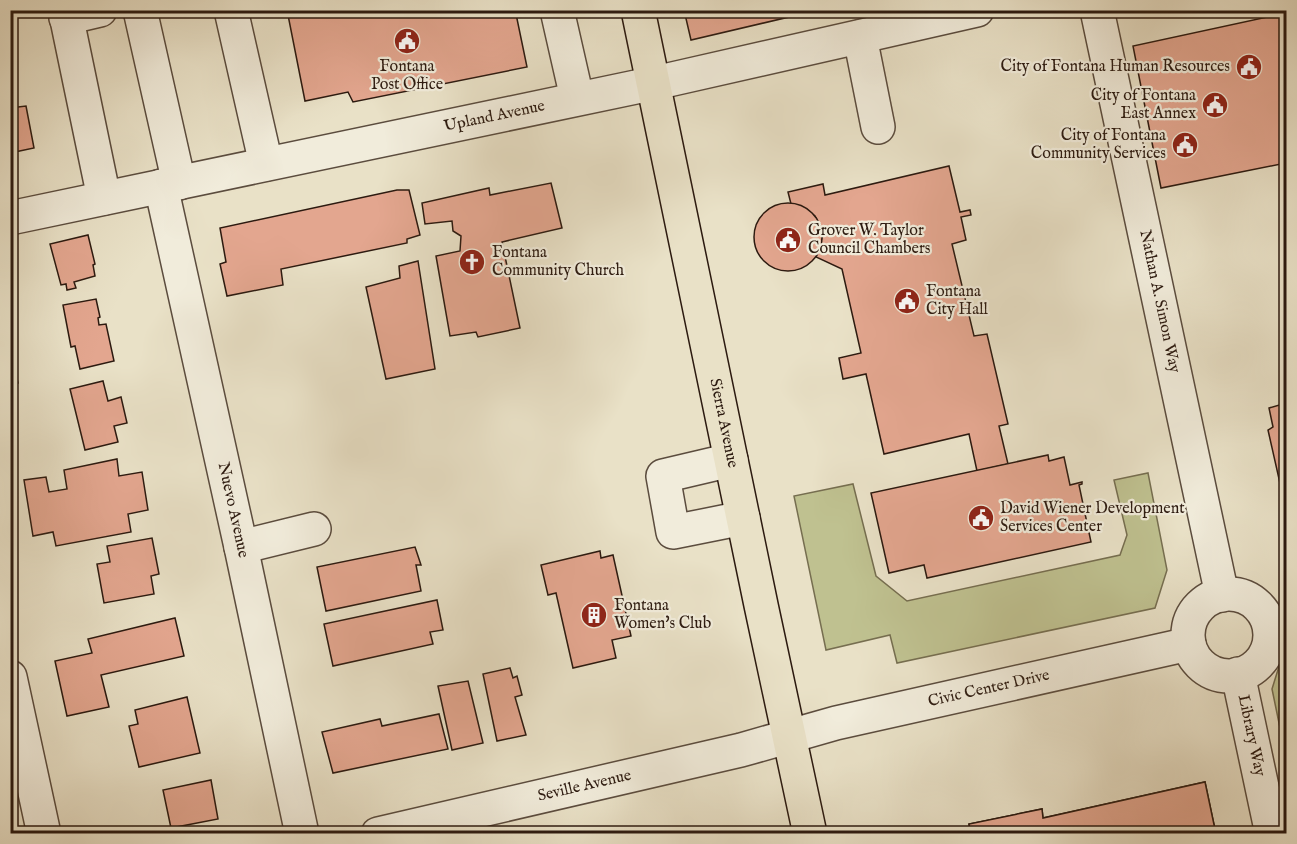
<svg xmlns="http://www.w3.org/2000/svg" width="1297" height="844" font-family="'IM FELL English',serif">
	<rect width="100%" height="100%" fill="#e9e1c7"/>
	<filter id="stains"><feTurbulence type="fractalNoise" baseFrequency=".00333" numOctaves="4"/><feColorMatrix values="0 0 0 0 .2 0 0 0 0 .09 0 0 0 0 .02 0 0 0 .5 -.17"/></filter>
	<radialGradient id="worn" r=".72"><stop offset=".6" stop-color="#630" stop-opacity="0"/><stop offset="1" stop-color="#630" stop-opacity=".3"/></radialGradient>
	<g fill="#bfc190" stroke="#766e50" stroke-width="1.5">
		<path d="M 1148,473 L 1167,570 L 1155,608 L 897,663 L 890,635 L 826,650 L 794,496 L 853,484 L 876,576 L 907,601 L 1120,555 L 1127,535 L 1114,480 Z"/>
		<path d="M 1286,659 L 1286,757 L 1272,689 L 1281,660 Z"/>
	</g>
	<g fill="#e3a68f" stroke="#2c1a10" stroke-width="1.5">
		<path d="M 287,10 L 506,10 L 507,16 L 516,14 L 527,67 L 353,102 L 348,92 L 305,101 Z"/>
		<path d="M 684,10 L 819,10 L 691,40 Z"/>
		<path d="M 1286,13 L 1286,163 L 1161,188 L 1133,46 Z"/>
		<path d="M 26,106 L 34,148 L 10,153 L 10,108 Z"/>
		<path d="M 949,166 L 960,212 L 970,210 L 971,215 L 961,217 L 966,240 L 952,244 L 974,336 L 987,334 L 1008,424 L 999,426 L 1008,464 L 977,471 L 969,434 L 884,454 L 866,374 L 843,379 L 839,358 L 861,353 L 842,269 L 816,257 L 820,248 L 822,236 L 820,226 L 815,216 L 806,209 L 791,204 L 788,192 L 823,184 L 825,195 Z"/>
		<path d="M 551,183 L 562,228 L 502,242 L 520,328 L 478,337 L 476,332 L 450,336 L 436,256 L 460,251 L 461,236 L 453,231 L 452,221 L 425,224 L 422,203 L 489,188 L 490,195 Z"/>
		<path d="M 397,190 L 409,190 L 420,235 L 407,239 L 407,243 L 281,269 L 283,285 L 227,296 L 220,264 L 226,262 L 220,228 Z"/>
		<circle cx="788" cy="237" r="34"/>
		<path d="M 88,235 L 95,264 L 93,265 L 95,276 L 74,282 L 76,288 L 67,290 L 66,284 L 61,285 L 50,244 Z"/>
		<path d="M 418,261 L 435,369 L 386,379 L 366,287 L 400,278 L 399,266 Z"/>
		<path d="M 96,299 L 100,317 L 98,318 L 99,325 L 106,324 L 114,361 L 80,369 L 75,346 L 71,347 L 63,305 Z"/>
		<path d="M 10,346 L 18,383 L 10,385 Z"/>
		<path d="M 103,381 L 108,401 L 121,397 L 127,423 L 114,426 L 118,442 L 85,450 L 70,389 Z"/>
		<path d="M 1286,396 L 1286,510 L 1268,430 L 1273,427 L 1269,408 L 1283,404 L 1282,397 Z"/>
		<path d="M 1048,455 L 1049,461 L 1064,457 L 1070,485 L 1082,482 L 1082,484 L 1079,485 L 1091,542 L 927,578 L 924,565 L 889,573 L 871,493 Z"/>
		<path d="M 117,459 L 119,476 L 142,472 L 148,510 L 128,514 L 131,532 L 56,546 L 53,532 L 33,536 L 24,480 L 46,477 L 49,492 L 67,489 L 64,470 Z"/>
		<path d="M 152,538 L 159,574 L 151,576 L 154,594 L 104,603 L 97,564 L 110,562 L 107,546 Z"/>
		<path d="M 415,547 L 421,565 L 416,565 L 421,591 L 326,611 L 317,567 Z"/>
		<path d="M 600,551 L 601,558 L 613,555 L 631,636 L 612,640 L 616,658 L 573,668 L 556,593 L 548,595 L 541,565 Z"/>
		<path d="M 437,600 L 443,630 L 430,632 L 433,644 L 333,666 L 324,624 Z"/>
		<path d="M 175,618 L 184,656 L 101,675 L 109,707 L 67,716 L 55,661 L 92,653 L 88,639 Z"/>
		<path d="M 510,668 L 513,678 L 517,676 L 522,695 L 515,697 L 526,735 L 497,741 L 483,674 Z"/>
		<path d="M 468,681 L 483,743 L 452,750 L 438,686 Z"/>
		<path d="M 187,697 L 200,753 L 139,767 L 129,726 L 138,724 L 135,710 Z"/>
		<path d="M 439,714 L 448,749 L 333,773 L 322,732 L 380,719 L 382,726 Z"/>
		<path d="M 211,780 L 218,819 L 171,828 L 163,790 Z"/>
		<path d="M 1205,782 L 1216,834 L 971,834 L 969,824 L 1042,809 L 1043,818 Z"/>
		<path d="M 1205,782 L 1216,834 L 971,834 L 969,824 L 1042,809 L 1043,818 Z"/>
	</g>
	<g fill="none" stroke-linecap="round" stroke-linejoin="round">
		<g stroke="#5b4c3e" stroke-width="36">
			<g id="minor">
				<path d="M 65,10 L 104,198"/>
				<path d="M 140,10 L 179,183"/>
				<path d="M 231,10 L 266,164"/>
				<path d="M 557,10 L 577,98"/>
				<path id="s1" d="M 1097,10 L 1222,595"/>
				<path d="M 66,18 L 100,10"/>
				<path d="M 860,37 L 878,127"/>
				<path id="s2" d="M 161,186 L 241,547 L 302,834"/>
				<path id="s3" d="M 10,218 L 655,83 L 977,10"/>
				<path d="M 731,460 L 663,476 L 673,532 L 743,518"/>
				<path d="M 241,547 L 314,529"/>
				<circle cx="1229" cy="635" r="41"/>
				<path id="s4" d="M 1238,674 L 1272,834"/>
				<path d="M 10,677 L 44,834"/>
				<path id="s5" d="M 378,834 L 741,750 L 836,723 L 1189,644"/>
			</g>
		</g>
		<g stroke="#2c1a10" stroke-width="36">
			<g id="major">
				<path id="s6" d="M 638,10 L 761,605 L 810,834"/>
			</g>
		</g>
		<use href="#minor" stroke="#f1ecdb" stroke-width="33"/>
		<use href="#major" stroke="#e9e1c7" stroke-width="33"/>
	</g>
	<defs>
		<g id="civic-disc" transform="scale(1.35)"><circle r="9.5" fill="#8f2418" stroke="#f1ecdb"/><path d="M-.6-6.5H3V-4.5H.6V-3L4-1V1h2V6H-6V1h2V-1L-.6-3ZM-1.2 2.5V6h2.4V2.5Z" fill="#fff"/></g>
		<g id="church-disc" transform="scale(1.35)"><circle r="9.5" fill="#8f2418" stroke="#f1ecdb"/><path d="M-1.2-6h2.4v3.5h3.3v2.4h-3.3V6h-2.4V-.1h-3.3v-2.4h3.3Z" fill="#fff"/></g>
		<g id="building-disc" transform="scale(1.35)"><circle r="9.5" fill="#8f2418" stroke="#f1ecdb"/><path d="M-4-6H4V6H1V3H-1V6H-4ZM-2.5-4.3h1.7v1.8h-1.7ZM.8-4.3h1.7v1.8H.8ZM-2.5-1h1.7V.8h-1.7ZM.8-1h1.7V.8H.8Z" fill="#fff"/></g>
	</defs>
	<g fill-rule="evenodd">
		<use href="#civic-disc" x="407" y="41"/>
		<use href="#civic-disc" x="1249" y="67"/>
		<use href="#civic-disc" x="1215" y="105"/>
		<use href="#civic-disc" x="1185" y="145"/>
		<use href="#civic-disc" x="788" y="240"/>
		<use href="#church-disc" x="472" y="262"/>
		<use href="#civic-disc" x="907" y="301"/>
		<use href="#civic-disc" x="981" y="518"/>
		<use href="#building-disc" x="594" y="615"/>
	</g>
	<g text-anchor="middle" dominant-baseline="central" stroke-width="4.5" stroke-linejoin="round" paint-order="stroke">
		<g font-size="16" fill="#2c1a10" stroke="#f1ecdb" text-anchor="start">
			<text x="407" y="67" text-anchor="middle">Fontana<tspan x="407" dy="18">Post Office</tspan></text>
			<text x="1230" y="67" text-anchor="end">City of Fontana Human Resources</text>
			<text x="1196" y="96" text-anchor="end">City of Fontana<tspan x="1196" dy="18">East Annex</tspan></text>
			<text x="1166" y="136" text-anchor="end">City of Fontana<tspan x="1166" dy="18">Community Services</tspan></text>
			<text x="808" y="231">Grover W. Taylor<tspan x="808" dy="18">Council Chambers</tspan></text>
			<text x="492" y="253">Fontana<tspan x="492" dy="18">Community Church</tspan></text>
			<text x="926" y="292">Fontana<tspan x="926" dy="18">City Hall</tspan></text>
			<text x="1000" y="509">David Wiener Development<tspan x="1000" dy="18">Services Center</tspan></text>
			<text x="614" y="606">Fontana<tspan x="614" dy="18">Women's Club</tspan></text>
		</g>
		<g font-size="16" fill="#2c1a10" stroke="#f1ecdb">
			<text stroke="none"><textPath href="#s3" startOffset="495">Upland Avenue</textPath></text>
			<text stroke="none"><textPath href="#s1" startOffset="298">Nathan A. Simon Way</textPath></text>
			<text stroke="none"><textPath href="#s6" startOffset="422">Sierra Avenue</textPath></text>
			<text stroke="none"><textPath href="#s2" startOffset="332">Nuevo Avenue</textPath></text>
			<text stroke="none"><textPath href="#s5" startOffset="628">Civic Center Drive</textPath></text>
			<text stroke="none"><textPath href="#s4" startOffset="63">Library Way</textPath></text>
			<text stroke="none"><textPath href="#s5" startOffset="212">Seville Avenue</textPath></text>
		</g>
	</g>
	<rect width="1297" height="844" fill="none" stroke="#e9e1c7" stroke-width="36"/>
	<rect x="12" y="12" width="1273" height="820" fill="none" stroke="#2c1a10" stroke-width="3"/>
	<rect x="18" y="18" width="1261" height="808" fill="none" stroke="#2c1a10" stroke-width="1.5"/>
	<rect width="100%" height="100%" filter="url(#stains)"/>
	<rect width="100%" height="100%" fill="url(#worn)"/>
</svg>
